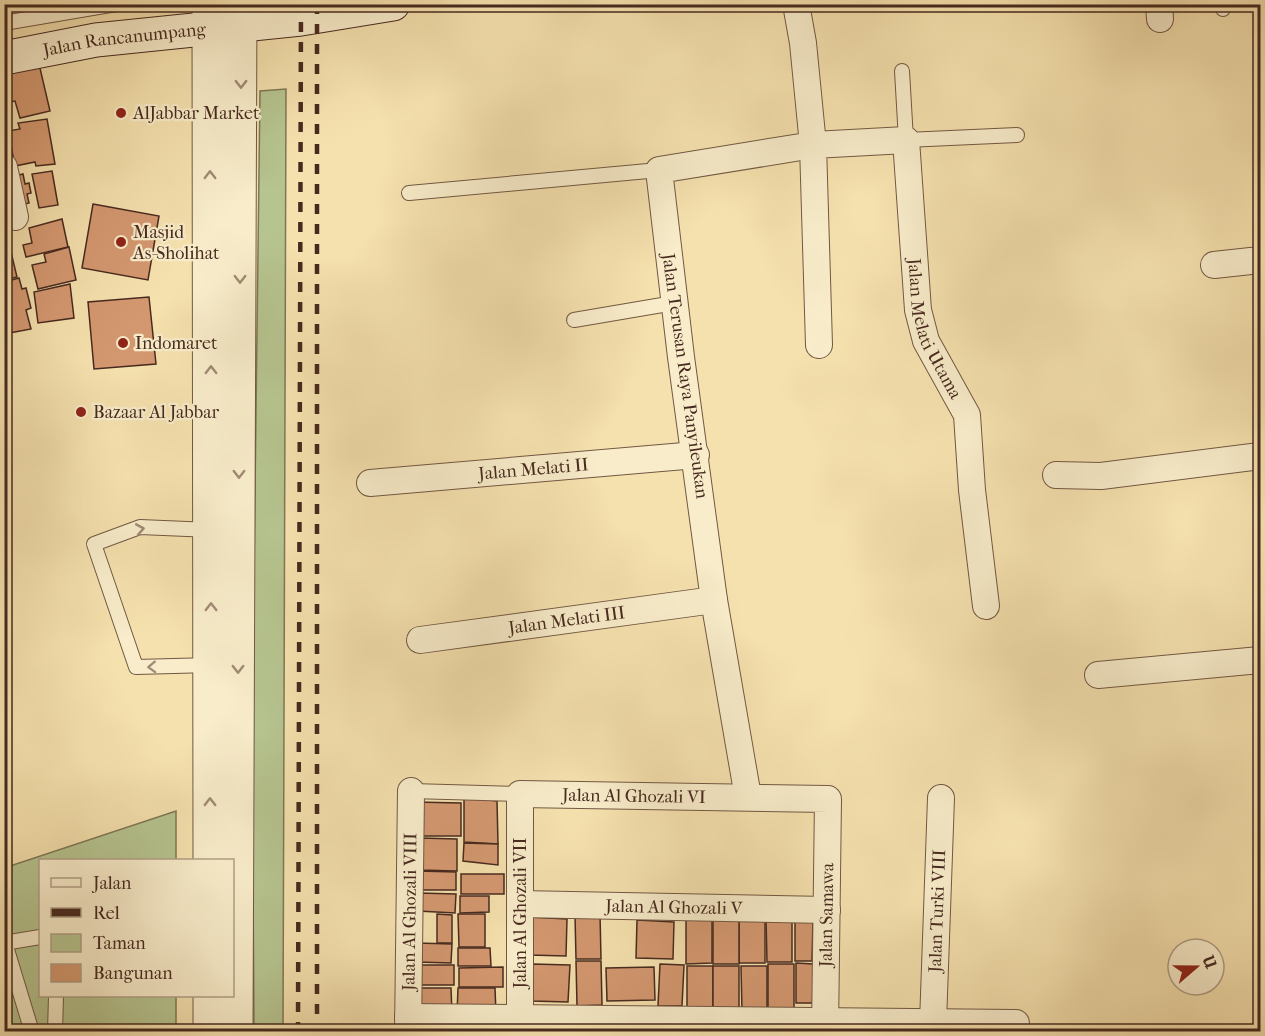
<svg xmlns="http://www.w3.org/2000/svg" width="1265" height="1036" font-family="'IM FELL French Canon',serif">
	<rect width="100%" height="100%" fill="#f5e1ae"/>
	<filter id="stains"><feTurbulence type="fractalNoise" baseFrequency=".00333" numOctaves="4"/><feColorMatrix values="0 0 0 0 .2 0 0 0 0 .09 0 0 0 0 .02 0 0 0 .5 -.17"/></filter>
	<radialGradient id="worn" r=".72"><stop offset=".6" stop-color="#630" stop-opacity="0"/><stop offset="1" stop-color="#630" stop-opacity=".3"/></radialGradient>
	<g fill="#b6c48f" stroke="#7e7757" stroke-width="1.5">
		<path d="M 286,89 L 283,1031 L 254,1032 L 252,735 L 260,91 Z"/>
		<path d="M 176,811 L 176,860 L 40,860 L 40,996 L 176,996 L 176,1031 L 5,1031 L 4,868 Z"/>
	</g>
	<g fill="#d49870" stroke="#472a1f" stroke-width="1.5">
		<path d="M 39,64 L 50,111 L 20,118 L 15,101 L 4,103 L 4,70 Z"/>
		<path d="M 47,119 L 55,164 L 36,166 L 35,162 L 15,166 L 8,131 L 20,129 L 18,123 Z"/>
		<path d="M 52,171 L 58,205 L 39,208 L 32,174 Z"/>
		<path d="M 23,174 L 25,184 L 29,183 L 31,193 L 27,194 L 29,203 L 16,206 L 11,177 Z"/>
		<path d="M 93,204 L 159,216 L 148,280 L 82,268 Z"/>
		<path d="M 62,219 L 68,247 L 26,257 L 23,245 L 32,243 L 29,228 Z"/>
		<path d="M 69,247 L 76,280 L 38,289 L 32,265 L 46,262 L 44,254 Z"/>
		<path d="M 11,252 L 17,277 L 4,280 L 4,254 Z"/>
		<path d="M 19,278 L 22,289 L 26,288 L 31,308 L 26,310 L 31,329 L 4,334 L 4,282 Z"/>
		<path d="M 70,284 L 74,318 L 38,323 L 34,292 Z"/>
		<path d="M 149,297 L 156,364 L 94,369 L 88,302 Z"/>
		<path d="M 464,797 L 497,801 L 498,844 L 464,842 Z"/>
		<path d="M 414,802 L 461,803 L 461,836 L 415,836 Z"/>
		<path d="M 420,838 L 457,839 L 457,871 L 419,870 Z"/>
		<path d="M 464,843 L 498,844 L 498,865 L 463,861 Z"/>
		<path d="M 417,871 L 456,872 L 456,890 L 417,890 Z"/>
		<rect x="461" y="874" width="43" height="20"/>
		<path d="M 418,893 L 456,894 L 455,913 L 418,911 Z"/>
		<path d="M 460,896 L 489,896 L 489,912 L 460,913 Z"/>
		<path d="M 437,914 L 452,915 L 452,943 L 437,943 Z"/>
		<path d="M 458,914 L 485,914 L 485,947 L 459,947 Z"/>
		<path d="M 600,914 L 601,959 L 576,959 L 575,915 Z"/>
		<path d="M 530,917 L 567,919 L 566,956 L 529,955 Z"/>
		<path d="M 766,917 L 792,917 L 792,962 L 767,962 Z"/>
		<path d="M 712,918 L 712,963 L 686,964 L 686,919 Z"/>
		<path d="M 765,918 L 765,963 L 739,963 L 739,919 Z"/>
		<rect x="713" y="919" width="26" height="45"/>
		<path d="M 637,920 L 674,922 L 673,959 L 636,958 Z"/>
		<path d="M 795,921 L 813,921 L 812,961 L 795,961 Z"/>
		<path d="M 416,943 L 452,944 L 451,963 L 416,962 Z"/>
		<path d="M 458,948 L 490,948 L 491,966 L 458,966 Z"/>
		<path d="M 576,961 L 601,961 L 602,1005 L 577,1006 Z"/>
		<path d="M 796,963 L 813,964 L 813,1003 L 796,1003 Z"/>
		<path d="M 532,964 L 570,965 L 568,1002 L 532,1001 Z"/>
		<path d="M 660,964 L 684,965 L 682,1006 L 658,1006 Z"/>
		<rect x="768" y="964" width="26" height="45"/>
		<rect x="415" y="965" width="39" height="20"/>
		<path d="M 687,966 L 713,966 L 713,1010 L 687,1011 Z"/>
		<rect x="713" y="966" width="26" height="45"/>
		<path d="M 741,966 L 767,966 L 767,1011 L 742,1011 Z"/>
		<path d="M 503,967 L 503,987 L 459,987 L 459,968 Z"/>
		<path d="M 654,967 L 655,1000 L 607,1001 L 606,968 Z"/>
		<path d="M 417,988 L 451,988 L 452,1015 L 417,1016 Z"/>
		<path d="M 458,988 L 495,988 L 496,1014 L 457,1014 Z"/>
	</g>
	<g fill="none" stroke-linecap="round" stroke-linejoin="round">
		<g stroke="#725843" stroke-width="16">
			<g id="service">
				<path d="M 1223,4 L 1223,9"/>
				<path d="M 4,23 L 116,4"/>
				<path d="M 902,71 L 906,140 L 1017,135"/>
				<path d="M 409,193 L 659,170"/>
				<path d="M 574,320 L 674,303"/>
				<path d="M 211,665 L 136,667 L 94,544 L 140,527 L 211,530"/>
				<path d="M 411,791 L 520,794"/>
				<path d="M 4,943 L 40,937"/>
				<path d="M 5,943 L 32,1032"/>
				<path d="M 55,1032 L 56,996"/>
			</g>
		</g>
		<g stroke="#725843" stroke-width="28">
			<g id="minor">
				<path d="M 1159,4 L 1160,19"/>
				<path d="M 4,167 L 15,217"/>
				<path d="M 1214,265 L 1260,260"/>
				<path id="s1" d="M 819,345 L 813,145 L 906,140 L 918,310 L 926,341 L 967,415 L 972,490 L 986,606"/>
				<path d="M 1056,475 L 1101,476 L 1260,456"/>
				<path id="s2" d="M 370,483 L 696,455"/>
				<path id="s3" d="M 420,640 L 714,600"/>
				<path d="M 1098,675 L 1260,660"/>
				<path d="M 748,797 L 714,600 L 681,357 L 659,170 L 813,145 L 803,43 L 796,4"/>
				<path id="s4" d="M 520,904 L 827,910"/>
				<path d="M 408,1017 L 1016,1023"/>
				<path id="s5" d="M 933,1023 L 941,798"/>
				<path id="s6" d="M 408,1032 L 411,791"/>
				<path id="s7" d="M 520,1032 L 520,794 L 828,799 L 825,1032"/>
			</g>
		</g>
		<g stroke="#725843" stroke-width="35">
			<g id="tertiary">
				<path d="M 209,4 L 210,860"/>
				<path d="M 210,1032 L 210,996"/>
				<path d="M 236,1032 L 240,4"/>
			</g>
		</g>
		<g stroke="#472a1f" stroke-width="35">
			<g id="secondary">
				<path id="s8" d="M 4,58 L 96,40 L 301,19 L 393,4"/>
			</g>
		</g>
		<use href="#service" stroke="#f8ecca" stroke-width="14"/>
		<use href="#minor" stroke="#f8ecca" stroke-width="26"/>
		<use href="#tertiary" stroke="#f8ecca" stroke-width="33"/>
		<use href="#secondary" stroke="#f8ecca" stroke-width="33"/>
		<g stroke="#472a1f" stroke-width="4.5" stroke-dasharray="10 10" stroke-linecap="butt">
			<path d="M 317,4 L 317,1032"/>
			<path d="M 298,1032 L 301,4"/>
		</g>
	</g>
	<defs><path id="oneway-chevron" d="M-2-3.5L2.5 0L-2 3.5" fill="none" stroke-width="1.6" stroke-linecap="round" stroke-linejoin="round" transform="scale(1.5)"/></defs>
	<g stroke="#a08b74">
		<use href="#oneway-chevron" transform="translate(241 84) rotate(90)"/>
		<use href="#oneway-chevron" transform="translate(210 175) rotate(-90)"/>
		<use href="#oneway-chevron" transform="translate(240 279) rotate(90)"/>
		<use href="#oneway-chevron" transform="translate(211 370) rotate(-90)"/>
		<use href="#oneway-chevron" transform="translate(239 474) rotate(90)"/>
		<use href="#oneway-chevron" transform="translate(140 529) rotate(-10)"/>
		<use href="#oneway-chevron" transform="translate(211 607) rotate(-90)"/>
		<use href="#oneway-chevron" transform="translate(152 667) rotate(178)"/>
		<use href="#oneway-chevron" transform="translate(238 669) rotate(90)"/>
		<use href="#oneway-chevron" transform="translate(210 802) rotate(-90)"/>
	</g>
	<g fill="#8f2418" stroke="#f8ecca" stroke-width="2">
		<circle cx="121" cy="113" r="6"/>
		<circle cx="121" cy="242" r="6"/>
		<circle cx="123" cy="343" r="6"/>
		<circle cx="81" cy="412" r="6"/>
	</g>
	<g text-anchor="middle" dominant-baseline="central" stroke-width="4.5" stroke-linejoin="round" paint-order="stroke">
		<g font-size="18" fill="#472a1f" stroke="#f8ecca">
			<text stroke="none"><textPath href="#s8" startOffset="122">Jalan Rancanumpang</textPath></text>
			<text stroke="none"><textPath href="#s1" startOffset="486">Jalan Melati Utama</textPath></text>
			<text transform="translate(685 376) rotate(82)">Jalan Terusan Raya Panyileukan</text>
			<text stroke="none"><textPath href="#s2" startOffset="164">Jalan Melati II</textPath></text>
			<text stroke="none"><textPath href="#s3" startOffset="148">Jalan Melati III</textPath></text>
			<text stroke="none"><textPath href="#s7" startOffset="352">Jalan Al Ghozali VI</textPath></text>
			<text stroke="none"><textPath href="#s4" startOffset="154">Jalan Al Ghozali V</textPath></text>
			<text stroke="none"><textPath href="#s6" startOffset="120">Jalan Al Ghozali VIII</textPath></text>
			<text stroke="none"><textPath href="#s5" startOffset="112">Jalan Turki VIII</textPath></text>
			<text transform="translate(520 913) rotate(-90)">Jalan Al Ghozali VII</text>
			<text transform="translate(827 915) rotate(-89)">Jalan Samawa</text>
		</g>
		<g font-size="18" fill="#472a1f" stroke="#f8ecca" text-anchor="start">
			<text x="133" y="113">AlJabbar Market</text>
			<text x="133" y="232">Masjid<tspan x="133" dy="21">As-Sholihat</tspan></text>
			<text x="135" y="343">Indomaret</text>
			<text x="93" y="412">Bazaar Al Jabbar</text>
		</g>
	</g>
	<rect width="1265" height="1036" fill="none" stroke="#f5e1ae" stroke-width="24"/>
	<rect x="6" y="6" width="1253" height="1024" fill="none" stroke="#472a1f" stroke-width="3"/>
	<rect x="12" y="12" width="1241" height="1012" fill="none" stroke="#472a1f" stroke-width="1.5"/>
	<rect x="39" y="859" width="195" height="138" fill="#f8ecca" stroke="#b19e86" stroke-width="1.5"/>
	<rect x="51" y="878" width="30" height="9" fill="#f8ecca" stroke="#b19e86" stroke-width="1.5"/>
	<text x="93" y="889" font-size="18" fill="#472a1f">Jalan</text>
	<rect x="51" y="908" width="30" height="9" fill="#472a1f" stroke="#b19e86" stroke-width="1.5"/>
	<text x="93" y="919" font-size="18" fill="#472a1f">Rel</text>
	<rect x="51" y="934" width="30" height="18" fill="#b6c48f" stroke="#b19e86" stroke-width="1.5"/>
	<text x="93" y="949" font-size="18" fill="#472a1f">Taman</text>
	<rect x="51" y="964" width="30" height="18" fill="#d49870" stroke="#b19e86" stroke-width="1.5"/>
	<text x="93" y="979" font-size="18" fill="#472a1f">Bangunan</text>
	<g transform="translate(1196 967) rotate(70)"><circle r="28" fill="#f8ecca" stroke="#b19e86" stroke-width="1.5"/>
	<path d="M0-4.5L10 22L0 15L-10 22Z" fill="#8f2418"/>
	<text y="-9" font-size="16" font-weight="bold" text-anchor="middle" fill="#472a1f">U</text>
	</g>
	<rect width="100%" height="100%" filter="url(#stains)"/>
	<rect width="100%" height="100%" fill="url(#worn)"/>
</svg>
